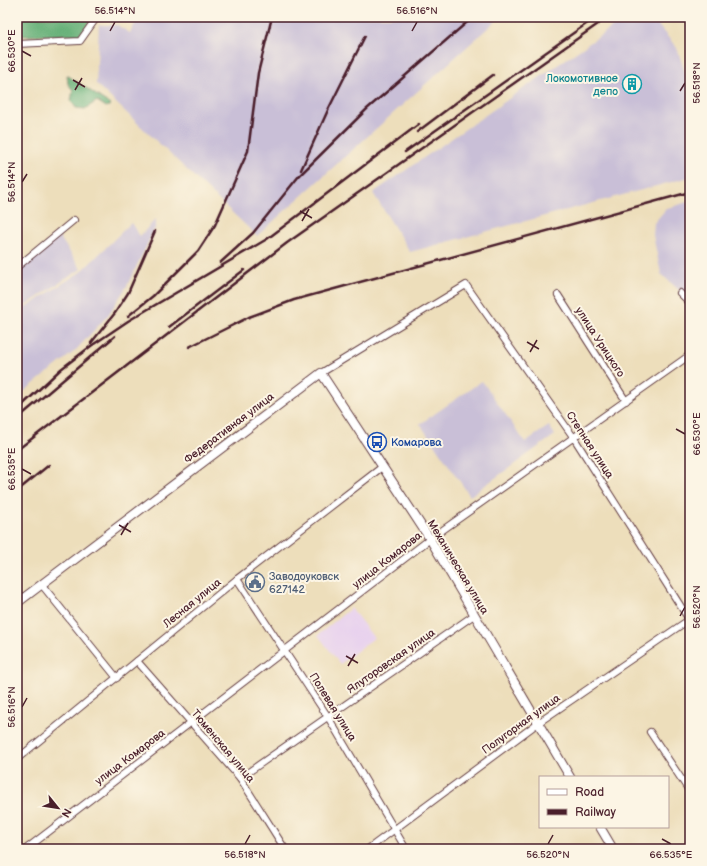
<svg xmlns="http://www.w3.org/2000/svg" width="707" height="866" font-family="'Balsamiq Sans',sans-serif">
	<rect width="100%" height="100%" fill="#fcf5e5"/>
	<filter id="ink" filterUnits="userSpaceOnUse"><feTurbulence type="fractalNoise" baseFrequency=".025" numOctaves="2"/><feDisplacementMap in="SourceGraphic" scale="8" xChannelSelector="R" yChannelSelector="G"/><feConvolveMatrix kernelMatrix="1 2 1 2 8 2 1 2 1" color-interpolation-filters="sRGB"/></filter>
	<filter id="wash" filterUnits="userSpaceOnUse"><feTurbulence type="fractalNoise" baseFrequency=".012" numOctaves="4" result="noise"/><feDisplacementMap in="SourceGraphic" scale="16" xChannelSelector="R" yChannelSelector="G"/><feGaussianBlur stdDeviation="0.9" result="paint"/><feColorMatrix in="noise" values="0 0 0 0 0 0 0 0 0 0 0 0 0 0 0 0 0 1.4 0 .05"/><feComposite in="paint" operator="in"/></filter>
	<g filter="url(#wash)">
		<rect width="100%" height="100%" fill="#eddebb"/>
		<path fill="#e8d2ee" d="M 351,608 L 374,638 L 340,664 L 318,635 Z"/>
		<g fill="#c9bfd7">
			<path d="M 139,17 L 500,17 L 257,236 L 96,84 L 99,25 L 117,25 L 130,33 Z"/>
			<path d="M 627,17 L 651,17 L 677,48 L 690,88 L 690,177 L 410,252 L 373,193 Z"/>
			<path d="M 690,201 L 690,296 L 679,290 L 661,274 L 653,235 L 654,223 L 666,209 Z"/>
			<path d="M 156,219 L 156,226 L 127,286 L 108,315 L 75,351 L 17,397 L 17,313 L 82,271 L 131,223 L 140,236 Z"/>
			<path d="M 59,236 L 81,269 L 17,311 L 17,270 Z"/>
			<path d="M 482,381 L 525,442 L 549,426 L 555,435 L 470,496 L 420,424 Z"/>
		</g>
		<g fill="#66b078" stroke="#586852">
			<path d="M 17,17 L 93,17 L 80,35 L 17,36 Z"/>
			<path d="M 67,75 L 111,105 L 106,107 L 97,101 L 85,109 L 76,108 L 71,101 L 73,90 L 68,84 Z"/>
		</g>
	</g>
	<g filter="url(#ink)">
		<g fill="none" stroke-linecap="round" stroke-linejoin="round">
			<g stroke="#623c41" stroke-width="8">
				<g id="minor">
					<path d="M 17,44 L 80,41 L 97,17"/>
					<path d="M 17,267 L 74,220"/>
					<path d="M 680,293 L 690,303"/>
					<path d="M 558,295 L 626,401"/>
					<path d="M 321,373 L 466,285 L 574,438 L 690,621"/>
					<path d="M 237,579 L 328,717 L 406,849"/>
					<path d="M 42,585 L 117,678"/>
					<path d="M 137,661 L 240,778 L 285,849"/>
					<path d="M 650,732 L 690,792"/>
					<path d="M 17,759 L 237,579 L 382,467"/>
					<path d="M 240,778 L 474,615"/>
					<path d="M 26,849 L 430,539 L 690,355"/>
					<path d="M 368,849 L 538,723 L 690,619"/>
				</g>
			</g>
			<g stroke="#623c41" stroke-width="10">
				<g id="tertiary">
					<path d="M 17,603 L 321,373 L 430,539 L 570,777"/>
					<path d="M 600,827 L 613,849"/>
				</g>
			</g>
			<use href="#minor" stroke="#fff" stroke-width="6"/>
			<use href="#tertiary" stroke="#fff" stroke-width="8"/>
			<g stroke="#4a1f2b" stroke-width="2.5">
				<path d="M 417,132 L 493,75"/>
				<path d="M 405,152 L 596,17"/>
				<path d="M 301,170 L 328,110 L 365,36"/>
				<path d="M 220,263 L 253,233 L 299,176 L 367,109 L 473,17"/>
				<path d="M 128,316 L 153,296 L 198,251 L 215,225 L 248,151 L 258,73 L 272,17"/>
				<path d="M 169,327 L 244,270"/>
				<path d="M 91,343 L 115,313 L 128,293 L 155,231"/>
				<path d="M 189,347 L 249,317 L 294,300 L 690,192"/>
				<path d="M 17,410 L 61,369 L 91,346 L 128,321 L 267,239 L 419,124"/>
				<path d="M 17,419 L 115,336"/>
				<path d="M 17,450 L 287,243 L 608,17"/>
				<path d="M 17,491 L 49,465"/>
			</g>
		</g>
	</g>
	<path fill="none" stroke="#4a1f2b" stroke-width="1.5" d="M 110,31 L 115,22M 412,31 L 417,22M 22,51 L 31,56M 73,80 L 85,87M 75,90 L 82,78M 680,91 L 685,83M 22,182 L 27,174M 300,211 L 312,218M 302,221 L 309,209M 527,342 L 539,349M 530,352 L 537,340M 676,429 L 685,434M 22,469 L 31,474M 119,525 L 131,532M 121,535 L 128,523M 680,616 L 685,607M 346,656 L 358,663M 348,666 L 355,654M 22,707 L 27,698M 662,839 L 671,844M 245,844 L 250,835M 548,844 L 553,835"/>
	<defs>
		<g id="building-ring" transform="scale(1)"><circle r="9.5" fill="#fcf5e5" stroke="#0f9aa8" stroke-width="1.5"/><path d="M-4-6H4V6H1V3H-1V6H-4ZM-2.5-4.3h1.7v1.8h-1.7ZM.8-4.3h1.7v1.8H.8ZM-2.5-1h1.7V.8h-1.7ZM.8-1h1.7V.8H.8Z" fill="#0f9aa8"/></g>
		<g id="bus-ring" transform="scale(1)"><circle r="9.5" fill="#fcf5e5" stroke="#1a4fb4" stroke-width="1.5"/><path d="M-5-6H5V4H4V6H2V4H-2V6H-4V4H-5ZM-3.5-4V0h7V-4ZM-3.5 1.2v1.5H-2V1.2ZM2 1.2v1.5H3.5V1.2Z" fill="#1a4fb4"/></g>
		<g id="civic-ring" transform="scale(1)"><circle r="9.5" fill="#fcf5e5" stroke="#5c6f8a" stroke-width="1.5"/><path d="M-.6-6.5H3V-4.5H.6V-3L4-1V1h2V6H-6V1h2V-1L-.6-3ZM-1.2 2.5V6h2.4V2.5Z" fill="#5c6f8a"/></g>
	</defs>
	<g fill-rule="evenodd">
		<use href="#building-ring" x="632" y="84"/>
		<use href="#bus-ring" x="377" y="442"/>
		<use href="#civic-ring" x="255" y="582"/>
	</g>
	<g text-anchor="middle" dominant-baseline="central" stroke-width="4" stroke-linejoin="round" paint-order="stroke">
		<g font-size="11" fill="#0d838f" stroke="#fcf5e5" text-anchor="end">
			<text x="618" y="78">Локомотивное<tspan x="618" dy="13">депо</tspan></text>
		</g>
		<g font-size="11" fill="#4a1f2b" stroke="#fcf5e5">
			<text transform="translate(600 342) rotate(57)">улица Урицкого</text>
			<text transform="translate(229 428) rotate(-37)">Федеративная улица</text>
			<text transform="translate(590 445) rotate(57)">Степная улица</text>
			<text transform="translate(387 560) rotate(-38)">улица Комарова</text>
			<text transform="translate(458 567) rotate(59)">Механическая улица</text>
			<text transform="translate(192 603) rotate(-39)">Лесная улица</text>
			<text transform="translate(391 661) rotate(-35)">Ялуторовская улица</text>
			<text transform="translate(333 707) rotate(58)">Полевая улица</text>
			<text transform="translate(521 724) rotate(-36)">Полугорная улица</text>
			<text transform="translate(223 746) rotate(50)">Тюменская улица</text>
			<text transform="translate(130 757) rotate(-37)">улица Комарова</text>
		</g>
		<g font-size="11" fill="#164399" stroke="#fcf5e5" text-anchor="start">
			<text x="391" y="442">Комарова</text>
		</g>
		<g font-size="11" fill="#4e5e75" stroke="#fcf5e5" text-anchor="start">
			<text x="269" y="576">Заводоуковск<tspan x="269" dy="13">627142</tspan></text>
		</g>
	</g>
	<rect width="707" height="866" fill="none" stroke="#fcf5e5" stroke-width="44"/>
	<rect x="539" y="776" width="130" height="52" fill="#fcf5e5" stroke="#b59f9b"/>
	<rect x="547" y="789" width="20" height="6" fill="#ffffff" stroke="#b59f9b"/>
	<text x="575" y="796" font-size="12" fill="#4a1f2b">Road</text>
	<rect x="547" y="809" width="20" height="6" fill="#4a1f2b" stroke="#b59f9b"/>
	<text x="575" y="816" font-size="12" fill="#4a1f2b">Railway</text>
	<g transform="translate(58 808) rotate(120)" stroke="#fcf5e5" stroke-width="3" paint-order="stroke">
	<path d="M0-3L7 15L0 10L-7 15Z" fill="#4a1f2b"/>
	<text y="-6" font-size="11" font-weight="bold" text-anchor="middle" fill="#4a1f2b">N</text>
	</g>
	<rect x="22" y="22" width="663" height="822" fill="none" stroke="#4a1f2b" stroke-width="1.5"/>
	<g font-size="10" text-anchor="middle" fill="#4a1f2b">
		<text x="115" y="14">56.514°N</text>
		<text x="417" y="14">56.516°N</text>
		<text transform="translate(11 51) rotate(-90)" y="4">66.530°E</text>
		<text transform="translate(696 83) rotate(-90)" y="4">56.518°N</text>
		<text transform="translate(11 182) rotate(-90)" y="4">56.514°N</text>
		<text transform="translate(696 434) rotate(-90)" y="4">66.530°E</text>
		<text transform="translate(11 469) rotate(-90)" y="4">66.535°E</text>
		<text transform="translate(696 607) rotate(-90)" y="4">56.520°N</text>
		<text transform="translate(11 707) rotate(-90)" y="4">56.516°N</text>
		<text x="245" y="858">56.518°N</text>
		<text x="548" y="858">56.520°N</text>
		<text x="671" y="858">66.535°E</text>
	</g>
</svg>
